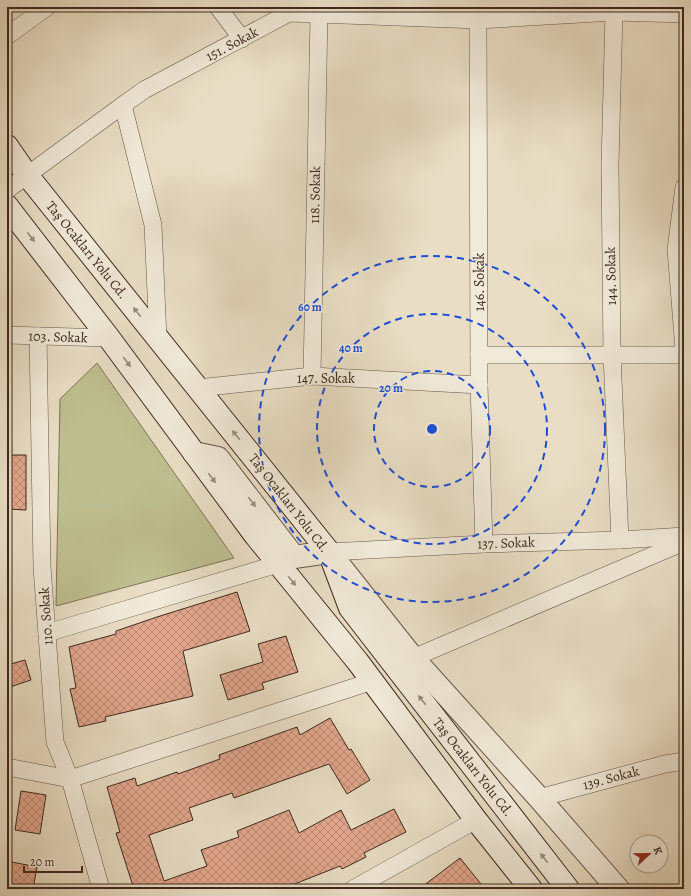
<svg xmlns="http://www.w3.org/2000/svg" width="691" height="896" font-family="Alegreya,serif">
	<defs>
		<pattern id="building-cross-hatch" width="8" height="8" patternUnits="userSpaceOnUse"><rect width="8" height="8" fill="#e3a78d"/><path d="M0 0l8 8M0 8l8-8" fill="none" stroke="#b98873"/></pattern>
	</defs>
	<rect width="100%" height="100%" fill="#e9dec5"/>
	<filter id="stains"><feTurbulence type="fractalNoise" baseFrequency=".005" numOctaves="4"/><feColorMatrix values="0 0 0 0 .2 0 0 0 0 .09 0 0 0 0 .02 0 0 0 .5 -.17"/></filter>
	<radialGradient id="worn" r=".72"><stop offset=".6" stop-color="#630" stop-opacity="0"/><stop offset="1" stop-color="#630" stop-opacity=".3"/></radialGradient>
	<path fill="#bebf90" stroke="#7e7458" d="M 97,363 L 234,558 L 56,606 L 60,399 Z"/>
	<g fill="url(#building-cross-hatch)" stroke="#3d291f">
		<path d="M 7,455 L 26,455 L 26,510 L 7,509 Z"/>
		<path d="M 237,592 L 250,631 L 183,651 L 193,696 L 105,717 L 106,721 L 79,727 L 70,689 L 76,688 L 69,647 L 116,634 L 116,631 L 157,617 Z"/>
		<path d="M 286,636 L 298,672 L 262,683 L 264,689 L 228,700 L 220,675 L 263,662 L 258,644 Z"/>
		<path d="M 25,660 L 31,680 L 7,688 L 7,665 Z"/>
		<path d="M 330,718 L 349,750 L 351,749 L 370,780 L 347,794 L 329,764 L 234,798 L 232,793 L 189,808 L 193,820 L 149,835 L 164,881 L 207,866 L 201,850 L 239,837 L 237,831 L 289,810 L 299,833 L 341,810 L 351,830 L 394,809 L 406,832 L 364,853 L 366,857 L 342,869 L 340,866 L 282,889 L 134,889 L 116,833 L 120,832 L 107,787 L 135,778 L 137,786 L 177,772 L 178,774 L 220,759 L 219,755 L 297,727 L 300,735 Z"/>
		<path d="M 21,791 L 46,795 L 40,834 L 15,830 Z"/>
		<path d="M 460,858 L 485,889 L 419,889 Z"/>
		<path d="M 12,862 L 37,867 L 33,889 L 7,889 Z"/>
	</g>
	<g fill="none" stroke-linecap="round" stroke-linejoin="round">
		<g stroke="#685648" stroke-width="18">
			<g id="minor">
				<path d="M 218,7 L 242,39"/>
				<path d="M 614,12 L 610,165 L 612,355 L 620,540"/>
				<path d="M 478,20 L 479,385 L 484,544"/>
				<path d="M 7,36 L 47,7"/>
				<path d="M 123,105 L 153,225 L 158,339"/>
				<path d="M 684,187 L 676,249 L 684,350"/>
				<path d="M 7,190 L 123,105 L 144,90 L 289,13 L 478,20 L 614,12 L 684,14"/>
				<path d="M 7,335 L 109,338"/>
				<path d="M 38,336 L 42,567 L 55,742 L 70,779 L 101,889"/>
				<path d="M 479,355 L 684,355"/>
				<path d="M 312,376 L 319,14"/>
				<path d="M 198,388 L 312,376 L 479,385"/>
				<path d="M 329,552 L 484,544 L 620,540 L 684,536"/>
				<path d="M 47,633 L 278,564"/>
				<path d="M 413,658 L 684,542"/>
				<path d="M 7,767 L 70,779 L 373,681"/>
				<path d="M 539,798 L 665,764 L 684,761"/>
				<path d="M 353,889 L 476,820"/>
			</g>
		</g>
		<g stroke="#685648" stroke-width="24">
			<path id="tertiary" d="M 194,453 L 218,458 L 294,557 L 329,552 L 413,658 L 539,798 L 618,889"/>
		</g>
		<g stroke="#3d291f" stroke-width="24">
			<g id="secondary">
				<path d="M 7,146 L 27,175 L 329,552 L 350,608 L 568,889"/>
				<path d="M 7,206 L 109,338 L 255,535 L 358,662 L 476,820 L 531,889"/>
			</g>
		</g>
		<use href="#minor" stroke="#f1ead9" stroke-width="17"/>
		<use href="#tertiary" stroke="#f1ead9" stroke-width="22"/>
		<use href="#secondary" stroke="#f1ead9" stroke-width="22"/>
	</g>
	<defs><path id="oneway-solid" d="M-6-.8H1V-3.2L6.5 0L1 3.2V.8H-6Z"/></defs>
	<g fill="#978a7c">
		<use href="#oneway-solid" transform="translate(31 237) rotate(53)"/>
		<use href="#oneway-solid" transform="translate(137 312) rotate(-129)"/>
		<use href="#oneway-solid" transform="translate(127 362) rotate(53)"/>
		<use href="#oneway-solid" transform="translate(236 435) rotate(-129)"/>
		<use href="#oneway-solid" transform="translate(212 478) rotate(53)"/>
		<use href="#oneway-solid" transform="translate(252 502) rotate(53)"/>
		<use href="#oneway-solid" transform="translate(292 581) rotate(51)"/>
		<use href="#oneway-solid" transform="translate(422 700) rotate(-128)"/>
		<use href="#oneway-solid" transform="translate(544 858) rotate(-128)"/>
	</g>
	<g fill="none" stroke="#1d4ed8" stroke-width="2" stroke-dasharray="7 5">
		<circle cx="432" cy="429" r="58"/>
		<circle cx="432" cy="429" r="115"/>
		<circle cx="432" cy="429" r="173"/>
	</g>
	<g text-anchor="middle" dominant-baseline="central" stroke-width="3" stroke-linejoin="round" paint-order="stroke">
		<g font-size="14" fill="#3d291f" stroke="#f1ead9">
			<text transform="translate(232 44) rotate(-28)">151. Sokak</text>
			<text transform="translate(315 195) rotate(-89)">118. Sokak</text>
			<text transform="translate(87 250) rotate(51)">Taş Ocakları Yolu Cd.</text>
			<text transform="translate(611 276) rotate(-91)">144. Sokak</text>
			<text transform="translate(479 282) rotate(-90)">146. Sokak</text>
			<text transform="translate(58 337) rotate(2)">103. Sokak</text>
			<text x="326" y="378">147. Sokak</text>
			<text transform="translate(289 503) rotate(52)">Taş Ocakları Yolu Cd.</text>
			<text transform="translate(506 543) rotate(-2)">137. Sokak</text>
			<text transform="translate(46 616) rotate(-94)">110. Sokak</text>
			<text transform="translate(473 767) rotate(52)">Taş Ocakları Yolu Cd.</text>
			<text transform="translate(611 778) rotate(-15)">139. Sokak</text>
		</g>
	</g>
	<circle cx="432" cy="429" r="6" fill="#1d4ed8" stroke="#f1ead9" stroke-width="2"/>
	<g font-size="12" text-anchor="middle" font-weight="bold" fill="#1d4ed8" stroke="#f1ead9" stroke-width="3" stroke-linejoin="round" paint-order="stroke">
		<text x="310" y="311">60 m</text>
		<text x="351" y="352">40 m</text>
		<text x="391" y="392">20 m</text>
	</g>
	<rect width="691" height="896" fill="none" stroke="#e9dec5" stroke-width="24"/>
	<rect x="8" y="8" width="675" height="880" fill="none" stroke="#3d291f" stroke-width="2"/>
	<rect x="12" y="12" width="667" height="872" fill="none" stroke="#3d291f"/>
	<g transform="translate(649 854) rotate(68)"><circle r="19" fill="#f1ead9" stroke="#a99d8f"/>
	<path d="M0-3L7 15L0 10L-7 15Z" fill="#8f2418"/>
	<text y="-6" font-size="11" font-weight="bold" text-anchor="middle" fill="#3d291f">K</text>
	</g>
	<path d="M24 866v6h58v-6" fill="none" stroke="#3d291f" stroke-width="2"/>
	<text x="30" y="866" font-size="12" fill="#3d291f" stroke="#f1ead9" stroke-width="3" paint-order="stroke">20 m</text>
	<rect width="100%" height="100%" filter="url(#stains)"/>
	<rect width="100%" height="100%" fill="url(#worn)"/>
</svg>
